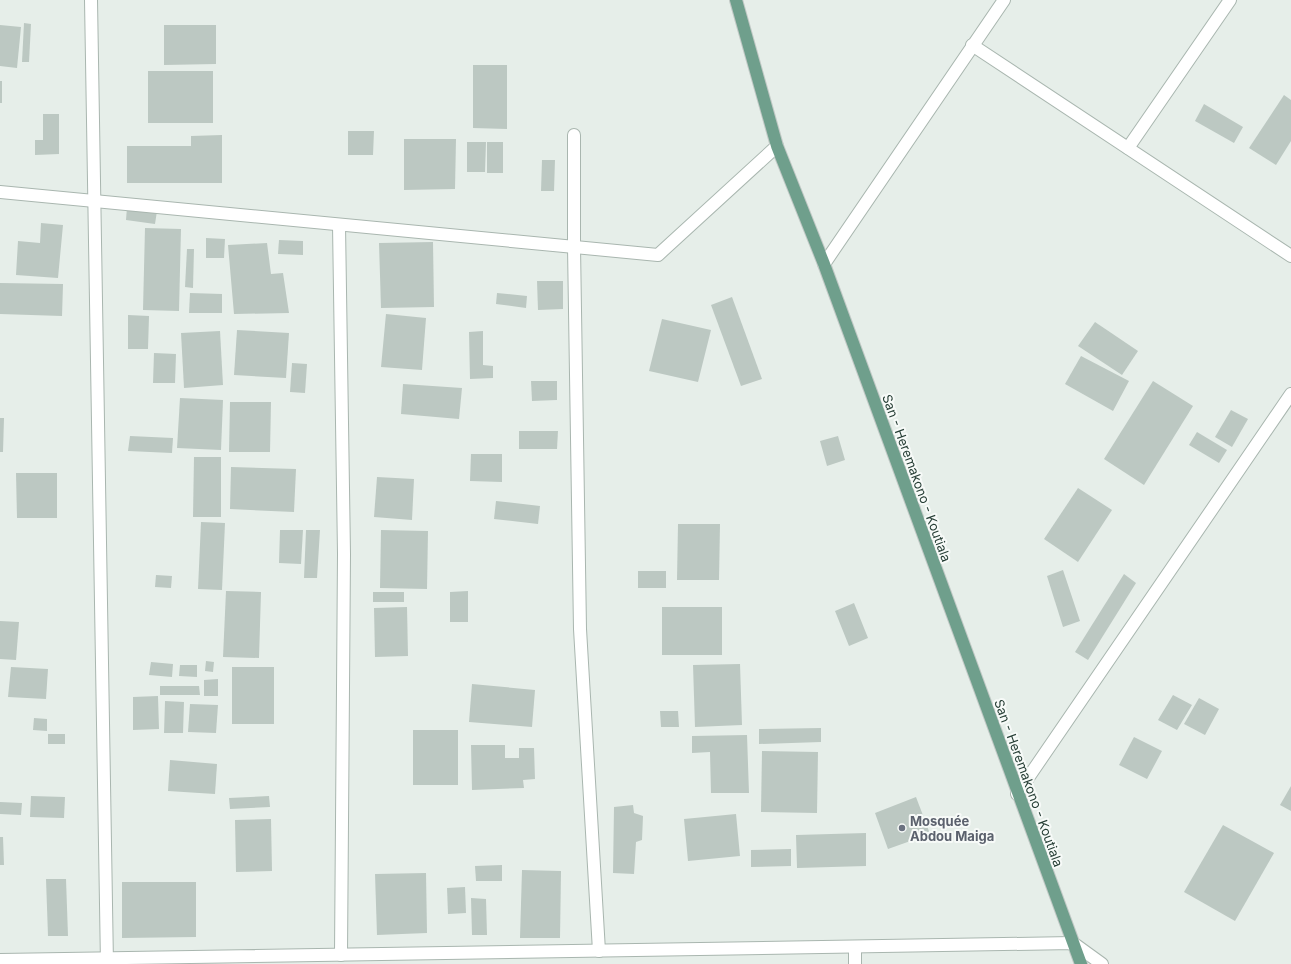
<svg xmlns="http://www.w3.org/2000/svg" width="1291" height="964" font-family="Inter,sans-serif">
	<rect width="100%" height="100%" fill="#e6eee9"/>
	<g fill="#bcc8c2">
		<path d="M 24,23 L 31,24 L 29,62 L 22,62 Z"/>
		<path d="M 0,25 L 21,27 L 17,68 L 0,66 Z"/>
		<path d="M 164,25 L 216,25 L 216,64 L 164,65 Z"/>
		<path d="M 473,65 L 507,65 L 507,129 L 473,128 Z"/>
		<rect x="148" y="71" width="65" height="52"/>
		<rect x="0" y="81" width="2" height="22"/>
		<path d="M 1284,95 L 1291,100 L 1291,141 L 1276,165 L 1249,148 Z"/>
		<path d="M 1204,104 L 1243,127 L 1234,143 L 1195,121 Z"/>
		<path d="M 43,114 L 59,114 L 59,154 L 35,155 L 35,140 L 43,140 Z"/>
		<path d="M 348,131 L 374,131 L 373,155 L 348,155 Z"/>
		<path d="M 222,135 L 222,183 L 127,183 L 127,146 L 191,146 L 191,136 Z"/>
		<path d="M 404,139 L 456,139 L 455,189 L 404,190 Z"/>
		<path d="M 467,142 L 486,142 L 485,172 L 467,172 Z"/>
		<rect x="487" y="142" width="16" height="31"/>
		<path d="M 542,160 L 555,160 L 554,191 L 541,191 Z"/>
		<path d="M 127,207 L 157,211 L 155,224 L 126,220 Z"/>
		<path d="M 41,223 L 63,225 L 58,278 L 16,275 L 18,241 L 40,243 Z"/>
		<path d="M 145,228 L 181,229 L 179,311 L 143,310 Z"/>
		<path d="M 206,238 L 225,239 L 224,258 L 206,258 Z"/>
		<path d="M 279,240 L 303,241 L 303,255 L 278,254 Z"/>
		<path d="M 433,242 L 434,307 L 381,308 L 379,243 Z"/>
		<path d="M 267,243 L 271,274 L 283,273 L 289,313 L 234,314 L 228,245 Z"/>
		<path d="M 187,249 L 194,249 L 193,288 L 185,287 Z"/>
		<path d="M 537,281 L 563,281 L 563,309 L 538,310 Z"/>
		<path d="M 0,283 L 63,284 L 62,316 L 0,314 Z"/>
		<path d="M 190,293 L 222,294 L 222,313 L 189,313 Z"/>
		<path d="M 497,293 L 527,296 L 526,308 L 496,304 Z"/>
		<path d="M 732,297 L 762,379 L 741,386 L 711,305 Z"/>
		<path d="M 386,314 L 426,318 L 422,370 L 381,367 Z"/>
		<path d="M 128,315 L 149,316 L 148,349 L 128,349 Z"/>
		<path d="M 662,319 L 711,330 L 698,382 L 649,371 Z"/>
		<path d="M 1095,322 L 1138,351 L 1122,375 L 1078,346 Z"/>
		<path d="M 237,330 L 289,333 L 286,378 L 234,375 Z"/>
		<path d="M 220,331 L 223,385 L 184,388 L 181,333 Z"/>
		<path d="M 483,331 L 483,365 L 493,366 L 493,378 L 470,379 L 469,332 Z"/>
		<path d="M 154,353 L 176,354 L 175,383 L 153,383 Z"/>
		<path d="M 1081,356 L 1129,381 L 1113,411 L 1065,384 Z"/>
		<path d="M 292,363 L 307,364 L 305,393 L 290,392 Z"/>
		<path d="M 531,381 L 557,381 L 557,400 L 532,401 Z"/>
		<path d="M 1153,381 L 1193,406 L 1144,485 L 1104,459 Z"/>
		<path d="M 403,384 L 462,388 L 459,419 L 401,414 Z"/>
		<path d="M 180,398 L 223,400 L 221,450 L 177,448 Z"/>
		<path d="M 230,402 L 271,402 L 270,452 L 229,452 Z"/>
		<path d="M 1231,410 L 1248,419 L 1232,447 L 1215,437 Z"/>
		<path d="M 0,418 L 4,418 L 3,452 L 0,452 Z"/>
		<path d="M 519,431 L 558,431 L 557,449 L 519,449 Z"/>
		<path d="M 1197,432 L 1227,450 L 1219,463 L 1189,445 Z"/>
		<path d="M 130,436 L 173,438 L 172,453 L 128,451 Z"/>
		<path d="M 838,436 L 845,460 L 827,466 L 820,441 Z"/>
		<path d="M 471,454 L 502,454 L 502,482 L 470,481 Z"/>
		<path d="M 194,457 L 221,457 L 221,517 L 193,517 Z"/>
		<path d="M 231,467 L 296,469 L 294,512 L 230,509 Z"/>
		<path d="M 16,473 L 57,473 L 57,518 L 17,518 Z"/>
		<path d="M 377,477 L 414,479 L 412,520 L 374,517 Z"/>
		<path d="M 1078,488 L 1112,510 L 1078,562 L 1044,539 Z"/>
		<path d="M 496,501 L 540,506 L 538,524 L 494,519 Z"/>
		<path d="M 201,522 L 225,523 L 222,590 L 198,589 Z"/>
		<path d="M 678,524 L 720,524 L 719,580 L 677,580 Z"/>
		<path d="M 280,530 L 303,530 L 301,564 L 279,563 Z"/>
		<path d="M 306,530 L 320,530 L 317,578 L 304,578 Z"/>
		<path d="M 381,530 L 428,531 L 427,589 L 380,588 Z"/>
		<path d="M 1063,570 L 1080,621 L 1063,627 L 1047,576 Z"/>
		<rect x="638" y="571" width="28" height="17"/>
		<path d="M 1124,574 L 1136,583 L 1088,660 L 1075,652 Z"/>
		<path d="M 156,575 L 172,576 L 171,588 L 155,587 Z"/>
		<path d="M 226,591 L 261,592 L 259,658 L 223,657 Z"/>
		<path d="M 468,591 L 468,622 L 450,622 L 450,592 Z"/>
		<rect x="373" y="592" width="31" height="10"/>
		<path d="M 854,603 L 868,638 L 849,646 L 835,611 Z"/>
		<path d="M 407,607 L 408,656 L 375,657 L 374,608 Z"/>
		<rect x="662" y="607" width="60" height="48"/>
		<path d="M 0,621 L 19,622 L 16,660 L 0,659 Z"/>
		<path d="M 206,661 L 214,662 L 213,672 L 205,671 Z"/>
		<path d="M 151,662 L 173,664 L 172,677 L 149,675 Z"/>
		<path d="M 740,664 L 742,725 L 695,727 L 693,665 Z"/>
		<path d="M 180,665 L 197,665 L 197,677 L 179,676 Z"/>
		<path d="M 11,667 L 48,669 L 46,699 L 8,697 Z"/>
		<rect x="232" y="667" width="42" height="57"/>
		<path d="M 218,679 L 218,696 L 204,696 L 204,680 Z"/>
		<path d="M 472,684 L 535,690 L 532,727 L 469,722 Z"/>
		<path d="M 160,686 L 199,686 L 200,695 L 160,695 Z"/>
		<path d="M 1173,695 L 1192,705 L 1177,730 L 1158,720 Z"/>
		<path d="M 158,696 L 159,729 L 133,730 L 133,697 Z"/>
		<path d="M 1199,698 L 1219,709 L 1205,735 L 1184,724 Z"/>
		<path d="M 165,701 L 184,702 L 183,733 L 164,733 Z"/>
		<path d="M 190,704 L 218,705 L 216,733 L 188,732 Z"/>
		<path d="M 660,711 L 678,711 L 679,727 L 661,727 Z"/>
		<path d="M 34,718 L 47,719 L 47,731 L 33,730 Z"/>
		<path d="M 821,728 L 821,742 L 759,744 L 759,729 Z"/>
		<rect x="413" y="730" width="45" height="55"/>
		<rect x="48" y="734" width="17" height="10"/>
		<path d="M 747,735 L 749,793 L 711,793 L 710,752 L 692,753 L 692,736 Z"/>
		<path d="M 1134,737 L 1162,751 L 1147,779 L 1119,765 Z"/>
		<path d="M 471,745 L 505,745 L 505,758 L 519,758 L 519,748 L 534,748 L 535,779 L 523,780 L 524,788 L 472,790 Z"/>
		<path d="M 762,751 L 818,752 L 817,813 L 761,812 Z"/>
		<path d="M 170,760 L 217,764 L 215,794 L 168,791 Z"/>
		<path d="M 1291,786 L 1291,811 L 1280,805 Z"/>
		<path d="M 31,796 L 65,797 L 64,818 L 30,817 Z"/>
		<path d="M 269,796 L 270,807 L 230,809 L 229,798 Z"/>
		<path d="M 916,797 L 930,834 L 888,849 L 875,813 Z"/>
		<path d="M 0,802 L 22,803 L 21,815 L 0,814 Z"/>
		<path d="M 633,805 L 634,813 L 643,816 L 642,840 L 636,842 L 634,874 L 613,873 L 614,807 Z"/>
		<path d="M 736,814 L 740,856 L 688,861 L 684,819 Z"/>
		<path d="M 271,819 L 272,871 L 236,872 L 235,820 Z"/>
		<path d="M 1223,825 L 1274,853 L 1235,921 L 1184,892 Z"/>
		<path d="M 866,833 L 866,866 L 797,868 L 796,835 Z"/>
		<path d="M 0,837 L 3,837 L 4,865 L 0,865 Z"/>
		<path d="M 791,849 L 791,866 L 751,867 L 751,850 Z"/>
		<path d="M 502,865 L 502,881 L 476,881 L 475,866 Z"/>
		<path d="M 522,870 L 561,871 L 560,938 L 520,938 Z"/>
		<path d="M 426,873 L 427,933 L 377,935 L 375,874 Z"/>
		<path d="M 46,879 L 66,879 L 68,936 L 48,936 Z"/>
		<path d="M 122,882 L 196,882 L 196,937 L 122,938 Z"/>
		<path d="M 465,887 L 466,913 L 448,914 L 447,888 Z"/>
		<path d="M 471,898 L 486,899 L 487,935 L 472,935 Z"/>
	</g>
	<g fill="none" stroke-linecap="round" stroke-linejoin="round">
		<g stroke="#a9b6af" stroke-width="14">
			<g id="street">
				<path d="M 91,0 L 107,964"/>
				<path d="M 972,45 L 1291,256"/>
				<path d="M 574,135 L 574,247 L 580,629 L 599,951"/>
				<path d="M 1128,148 L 1230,0"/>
				<path d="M 0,192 L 658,255 L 777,146"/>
				<path d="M 339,225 L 344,554 L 341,955"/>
				<path d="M 824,264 L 1004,0"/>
				<path d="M 1017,794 L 1291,394"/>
				<path d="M 855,947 L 855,964"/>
				<path d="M 0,960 L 1073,943 L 1102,964"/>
			</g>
		</g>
		<g stroke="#c2c9c6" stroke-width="14">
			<path id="primary" d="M 736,0 L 777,146 L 824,264 L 1081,964"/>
		</g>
		<use href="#street" stroke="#fff" stroke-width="12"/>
		<use href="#primary" stroke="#6f9f8c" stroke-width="12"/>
	</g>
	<circle fill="#6b7280" stroke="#f7faf8" stroke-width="1.5" cx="902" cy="828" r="4"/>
	<g text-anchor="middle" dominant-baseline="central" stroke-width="4" stroke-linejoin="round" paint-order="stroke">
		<g font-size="13" fill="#263e35" stroke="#f7faf8">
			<text transform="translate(917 478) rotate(70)">San - Heremakono - Koutiala</text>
			<text transform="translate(1029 783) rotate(70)">San - Heremakono - Koutiala</text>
		</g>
		<g font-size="13" font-weight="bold" fill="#5b616d" stroke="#f7faf8" text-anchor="start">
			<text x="910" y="821">Mosquée<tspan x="910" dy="15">Abdou Maiga</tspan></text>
		</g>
	</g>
</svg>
